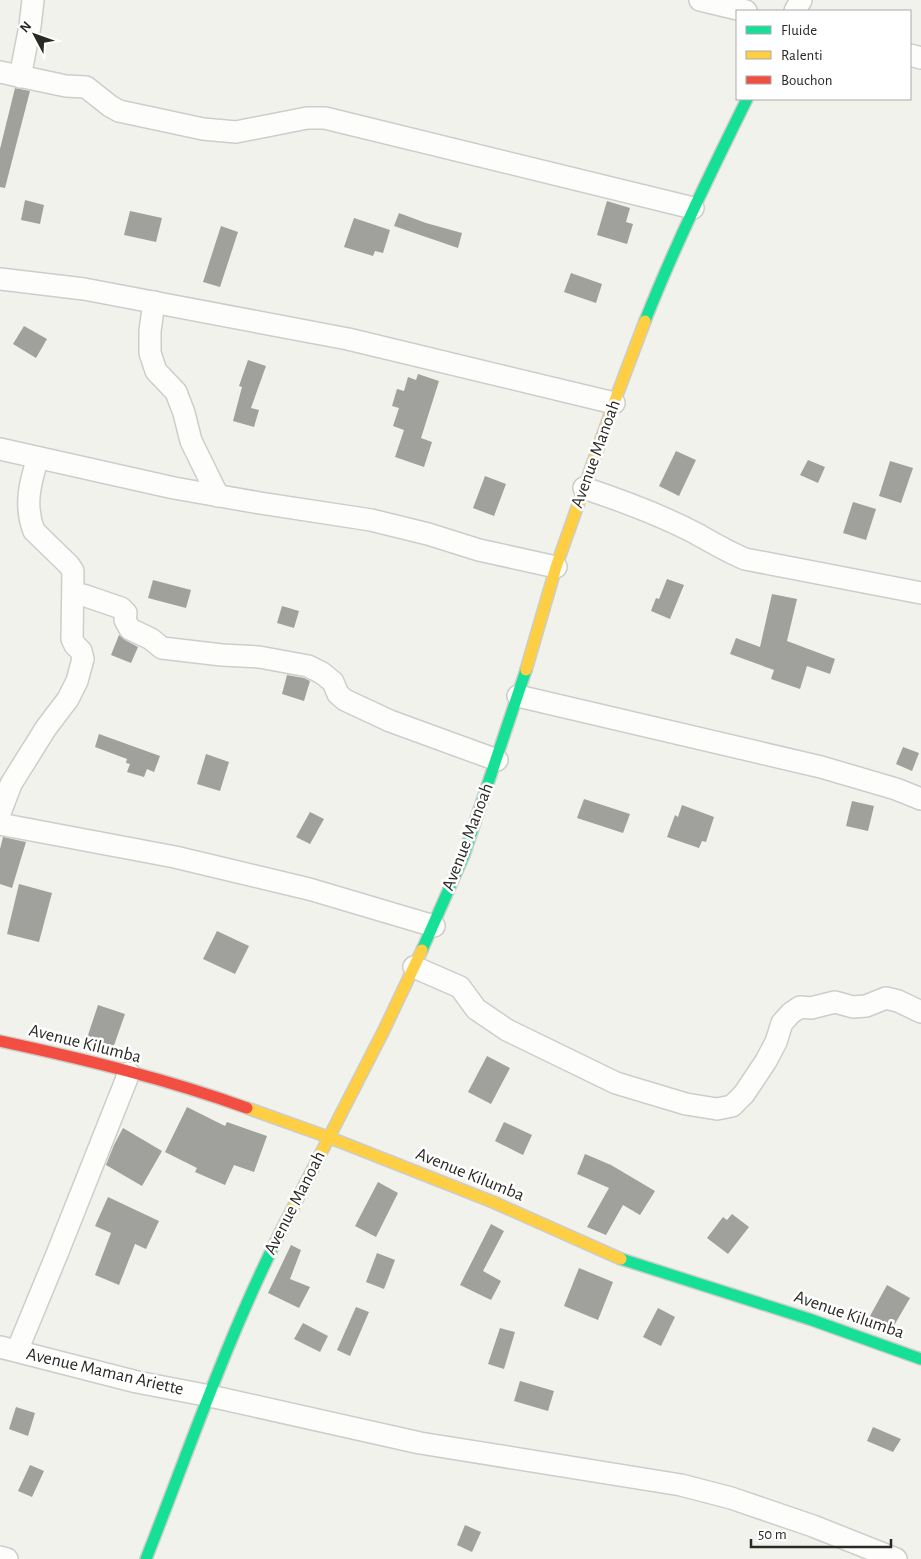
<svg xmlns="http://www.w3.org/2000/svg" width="921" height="1559" font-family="'Alegreya Sans',sans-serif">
	<rect width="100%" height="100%" fill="#f2f2ed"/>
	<g fill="#a0a09c">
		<path d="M 15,88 L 30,91 L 5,188 L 0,187 L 0,149 Z"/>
		<path d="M 25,200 L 44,205 L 40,224 L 21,220 Z"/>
		<path d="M 607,201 L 630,208 L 626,222 L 633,224 L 627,244 L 597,235 Z"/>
		<path d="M 130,211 L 162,218 L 156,242 L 124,235 Z"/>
		<path d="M 399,213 L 426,223 L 462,233 L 458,248 L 394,226 Z"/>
		<path d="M 354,218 L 390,230 L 383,253 L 375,251 L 373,256 L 344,247 Z"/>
		<path d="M 221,226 L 238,232 L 220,287 L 203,282 Z"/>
		<path d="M 571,273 L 602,284 L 596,303 L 564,292 Z"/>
		<path d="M 24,326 L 47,339 L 36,358 L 13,344 Z"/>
		<path d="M 248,360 L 266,366 L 251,408 L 259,410 L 254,427 L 233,421 L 242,387 L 239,386 Z"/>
		<path d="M 418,374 L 439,381 L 421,438 L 432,442 L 424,467 L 395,457 L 404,430 L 393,426 L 399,408 L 392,406 L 397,389 L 404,391 L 408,377 L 416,380 Z"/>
		<path d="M 676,451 L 696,460 L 679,496 L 659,486 Z"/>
		<path d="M 808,460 L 825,467 L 818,483 L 800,475 Z"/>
		<path d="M 890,461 L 913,468 L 901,503 L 879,496 Z"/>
		<path d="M 485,476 L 506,484 L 494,516 L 473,508 Z"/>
		<path d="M 853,502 L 876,509 L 866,540 L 843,533 Z"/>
		<path d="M 667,579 L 684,585 L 670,619 L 651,611 L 656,598 L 659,599 Z"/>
		<path d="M 153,580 L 191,590 L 186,608 L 148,598 Z"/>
		<path d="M 772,594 L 797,599 L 787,641 L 835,659 L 830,674 L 807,666 L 800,689 L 771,679 L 774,670 L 730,654 L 736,638 L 760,647 Z"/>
		<path d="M 282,606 L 299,611 L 294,628 L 277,623 Z"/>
		<path d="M 119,635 L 125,640 L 138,647 L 131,663 L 111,655 Z"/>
		<path d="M 287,675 L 304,678 L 310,681 L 304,701 L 282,694 Z"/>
		<path d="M 99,734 L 160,756 L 154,772 L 147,769 L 144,777 L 127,772 L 130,764 L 126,763 L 127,759 L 95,747 Z"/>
		<path d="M 903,747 L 919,753 L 912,771 L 896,764 Z"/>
		<path d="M 206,754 L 229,762 L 220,791 L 197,784 Z"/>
		<path d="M 584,799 L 630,814 L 623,833 L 577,818 Z"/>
		<path d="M 852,801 L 874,806 L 868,831 L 846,826 Z"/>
		<path d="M 682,805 L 714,817 L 706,842 L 702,841 L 699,848 L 667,837 L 675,815 L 678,817 Z"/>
		<path d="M 310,812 L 324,819 L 310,844 L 296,837 Z"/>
		<path d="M 3,837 L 26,842 L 12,888 L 0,884 L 0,849 Z"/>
		<path d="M 19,884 L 52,893 L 39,942 L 7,934 Z"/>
		<path d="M 217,931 L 249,946 L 235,974 L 203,959 Z"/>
		<path d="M 98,1005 L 125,1014 L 112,1051 L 85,1044 Z"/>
		<path d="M 487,1056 L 510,1068 L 491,1104 L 468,1092 Z"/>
		<path d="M 187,1107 L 225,1126 L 227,1122 L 267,1136 L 254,1172 L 234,1165 L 225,1185 L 195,1172 L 197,1168 L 165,1152 Z"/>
		<path d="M 504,1122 L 532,1135 L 523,1155 L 495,1141 Z"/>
		<path d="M 123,1128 L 162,1151 L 142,1186 L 106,1165 L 114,1145 Z"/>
		<path d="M 585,1154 L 611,1165 L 655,1191 L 640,1215 L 623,1205 L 606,1235 L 587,1227 L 609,1188 L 577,1174 Z"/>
		<path d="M 378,1182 L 398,1193 L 376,1237 L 355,1226 Z"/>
		<path d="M 108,1197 L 159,1221 L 146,1249 L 135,1244 L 119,1285 L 95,1275 L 111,1233 L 95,1226 Z"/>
		<path d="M 732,1214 L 749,1227 L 728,1254 L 707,1238 L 723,1217 L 727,1220 Z"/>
		<path d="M 491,1224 L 504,1231 L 483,1271 L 501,1281 L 491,1300 L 460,1285 Z"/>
		<path d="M 291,1245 L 301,1250 L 290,1279 L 310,1287 L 299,1308 L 268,1293 Z"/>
		<path d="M 377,1253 L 395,1260 L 384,1289 L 366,1282 Z"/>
		<path d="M 579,1268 L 613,1282 L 598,1320 L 564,1306 Z"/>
		<path d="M 887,1285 L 910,1298 L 892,1329 L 870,1316 Z"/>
		<path d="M 356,1307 L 369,1312 L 350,1356 L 337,1350 Z"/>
		<path d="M 658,1308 L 675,1317 L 661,1346 L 643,1337 Z"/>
		<path d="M 303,1323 L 328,1336 L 320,1352 L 294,1339 Z"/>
		<path d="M 500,1328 L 515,1332 L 504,1369 L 488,1364 Z"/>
		<path d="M 520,1381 L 554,1391 L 548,1411 L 514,1401 Z"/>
		<path d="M 16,1407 L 35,1413 L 28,1436 L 9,1429 Z"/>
		<path d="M 873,1427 L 901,1439 L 893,1452 L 867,1441 Z"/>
		<path d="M 30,1465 L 44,1471 L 32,1497 L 18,1491 Z"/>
		<path d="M 465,1525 L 481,1532 L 472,1552 L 457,1545 Z"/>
	</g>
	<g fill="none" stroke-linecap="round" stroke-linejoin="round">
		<g stroke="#cdcdc9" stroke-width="24">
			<g id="street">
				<path d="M 700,0 L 746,11"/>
				<path d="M 795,11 L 801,0"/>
				<path d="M 910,55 L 921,58"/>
				<path d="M 0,72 L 66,86 L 86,87 L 110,106 L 119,111 L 203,129 L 236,132 L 307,118 L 325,118 L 693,208"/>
				<path d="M 20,77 L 30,26 L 33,0"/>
				<path d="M 0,279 L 84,289 L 348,339 L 614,403"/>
				<path d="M 154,302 L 150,331 L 150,353 L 156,371 L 176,392 L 184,413 L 191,441 L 218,496"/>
				<path d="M 0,449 L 174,488 L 260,503 L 371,520 L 428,534 L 479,550 L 556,567"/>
				<path d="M 584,488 C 623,501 661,515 697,534 C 713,543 728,552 745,559 L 921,593"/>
				<path d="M 74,593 L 86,596 L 121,608 L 126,613 L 125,620 L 130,629 L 151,639 L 162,648 L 222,655 L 259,657 L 308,666 L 322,673 L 333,682 L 338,694 L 345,700 L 390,721 L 497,760"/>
				<path d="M 518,696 L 821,767 L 896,789 L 921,799"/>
				<path d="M 0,813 L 11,784 L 46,728 L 68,699 L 77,681 L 83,659 L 81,651 L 75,645 L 72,639 L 73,571 L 69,565 L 34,531 C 24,506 30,482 38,458"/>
				<path d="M 0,824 L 175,857 L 309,889 L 434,926"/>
				<path d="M 414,967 L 460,987 L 476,1009 L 507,1030 L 616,1083 L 686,1104 L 717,1109 L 732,1106 L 744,1094 L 766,1061 L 776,1042 L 782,1023 L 791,1013 L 800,1007 L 811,1008 L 835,1002 L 853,1007 L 866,1006 L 886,998 L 898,1001 L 921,1012"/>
				<path d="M 0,1347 L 137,1382 L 210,1396 L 420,1443 L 681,1485 L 731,1498 L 813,1526 L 896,1559"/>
				<path d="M 17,1351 L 57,1254 L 129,1073"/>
				<path d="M 0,1557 L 7,1559"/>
			</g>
		</g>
		<g stroke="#cdcdc9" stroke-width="14">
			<g id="fast">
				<path d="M 645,321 C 675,245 711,172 747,99"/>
				<path d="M 422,950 L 464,855 L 526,670"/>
				<path d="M 621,1259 L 809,1319 L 921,1359"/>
				<path d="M 146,1559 C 189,1450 227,1338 280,1233"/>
			</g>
		</g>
		<g stroke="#cdcdc9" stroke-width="14">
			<g id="slow">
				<path d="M 526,670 L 556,567 L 614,403 L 645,321"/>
				<path d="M 247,1108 L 328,1137 L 493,1202 L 621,1259"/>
				<path d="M 280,1233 L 384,1030 L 422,950"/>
			</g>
		</g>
		<g stroke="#cdcdc9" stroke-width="14">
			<path id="jam" d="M 0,1041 C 84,1059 167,1079 247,1108"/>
		</g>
		<use href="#street" stroke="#fdfdfc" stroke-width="21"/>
		<use href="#fast" stroke="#16e098" stroke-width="11"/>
		<use href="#slow" stroke="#ffcf43" stroke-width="11"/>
		<use href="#jam" stroke="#f24e42" stroke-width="11"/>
	</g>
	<g text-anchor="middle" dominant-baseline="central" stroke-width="5" stroke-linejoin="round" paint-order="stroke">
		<g font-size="18" fill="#2a2926" stroke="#fff">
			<text transform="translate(596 454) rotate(-70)">Avenue Manoah</text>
			<text transform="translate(468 837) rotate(-69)">Avenue Manoah</text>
			<text transform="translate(85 1044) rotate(14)">Avenue Kilumba</text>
			<text transform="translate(470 1175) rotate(22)">Avenue Kilumba</text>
			<text transform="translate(295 1203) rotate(-63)">Avenue Manoah</text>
			<text transform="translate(849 1315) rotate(19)">Avenue Kilumba</text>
			<text transform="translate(105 1372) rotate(13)">Avenue Maman Ariette</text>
		</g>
	</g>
	<rect x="736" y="10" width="175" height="90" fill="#ffffff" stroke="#aaa9a8"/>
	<rect x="746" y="26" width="25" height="8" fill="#16e098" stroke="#aaa9a8"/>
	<text x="781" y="35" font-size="15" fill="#2a2926">Fluide</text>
	<rect x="746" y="51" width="25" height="8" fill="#ffcf43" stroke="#aaa9a8"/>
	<text x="781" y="60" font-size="15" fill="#2a2926">Ralenti</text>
	<rect x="746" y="76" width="25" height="8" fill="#f24e42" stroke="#aaa9a8"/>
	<text x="781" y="85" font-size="15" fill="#2a2926">Bouchon</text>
	<g transform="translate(35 35) rotate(311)" stroke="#ffffff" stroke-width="4" paint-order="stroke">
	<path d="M0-4L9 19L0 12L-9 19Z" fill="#2a2926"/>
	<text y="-8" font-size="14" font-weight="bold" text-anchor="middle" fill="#2a2926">N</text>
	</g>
	<path d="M751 1539v8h140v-8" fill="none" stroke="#2a2926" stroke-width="2.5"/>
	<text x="758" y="1539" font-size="15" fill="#2a2926" stroke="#ffffff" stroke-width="4" paint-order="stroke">50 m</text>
</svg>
